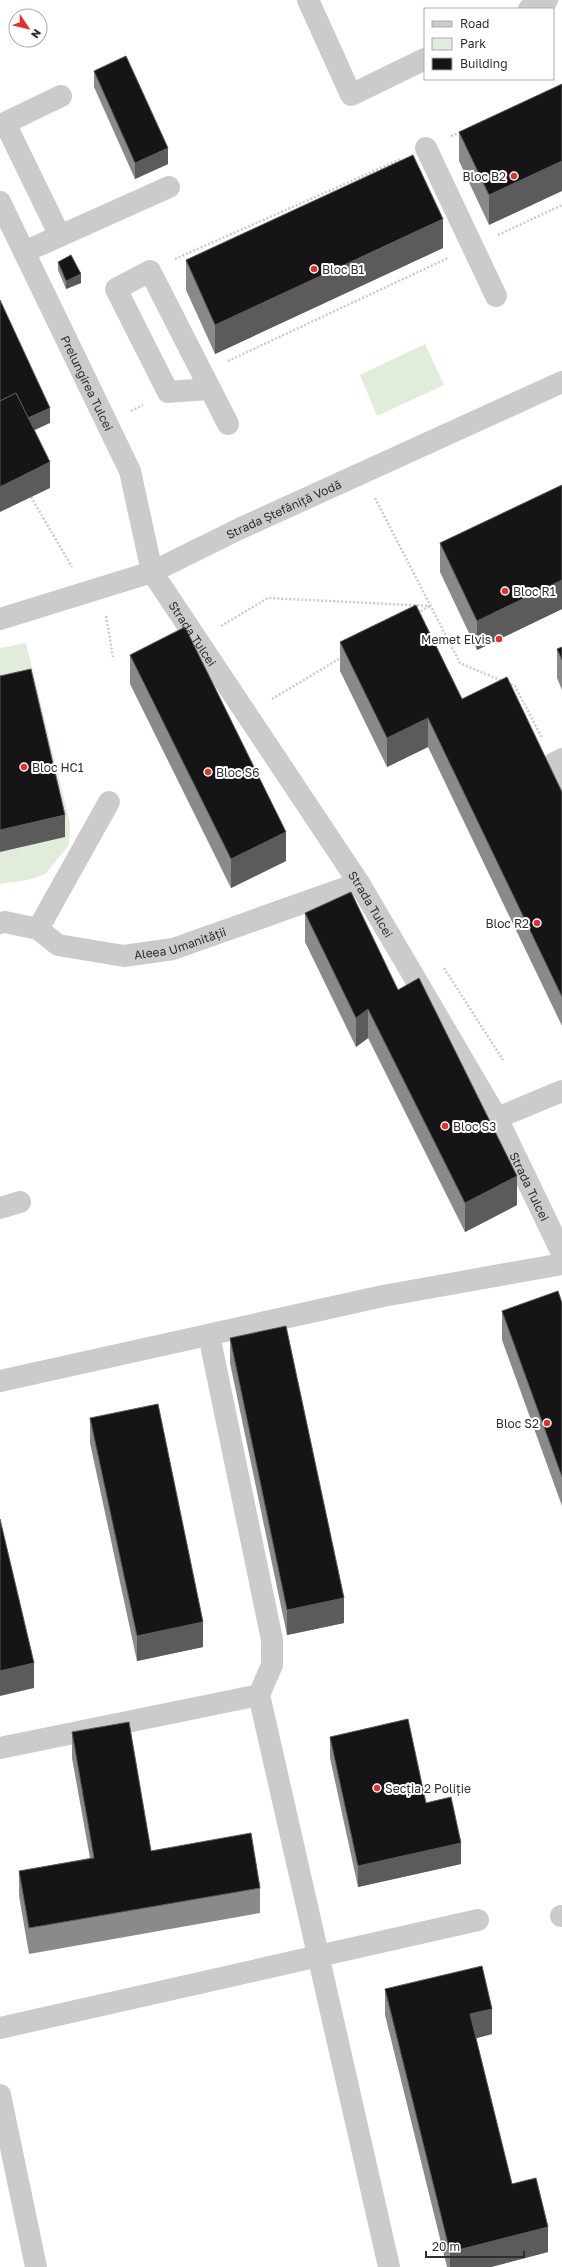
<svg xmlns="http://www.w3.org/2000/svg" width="562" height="2267" font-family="'Golos Text',sans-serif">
	<rect width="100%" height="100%" fill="#fff"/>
	<g fill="#e2ecdb">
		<path d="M 425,344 L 444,385 L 377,416 L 360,375 Z"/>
		<path d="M 26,643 L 70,823 L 69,845 L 45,874 L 28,880 L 0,884 L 0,852 L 65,836 L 0,697 L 0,648 Z"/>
	</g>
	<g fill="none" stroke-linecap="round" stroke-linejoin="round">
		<g stroke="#cbcbcb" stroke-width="2.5" stroke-dasharray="2 2" stroke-linecap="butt">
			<path d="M 451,136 L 461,132"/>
			<path d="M 498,235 L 562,205"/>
			<path d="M 175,259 L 401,159"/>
			<path d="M 228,361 L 448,258"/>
			<path d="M 131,411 L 143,405"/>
			<path d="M 31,497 L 72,567"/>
			<path d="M 375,498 L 460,663 L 502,681"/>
			<path d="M 417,613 L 430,606"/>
			<path d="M 106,616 L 113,657"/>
			<path d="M 221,626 L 268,598 L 430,606"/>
			<path d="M 507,683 L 515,686 L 542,738"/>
			<path d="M 272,699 L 342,657"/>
			<path d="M 444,968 L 503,1060"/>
		</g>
		<g stroke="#cbcbcb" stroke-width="22">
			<path d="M 308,0 L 351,95 L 425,59"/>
			<path d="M 529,9 L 547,0"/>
			<path d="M 426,148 L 496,296"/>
			<path id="s1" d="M 0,202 L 130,471 L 152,572 L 359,883 L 497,1118 L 562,1253"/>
			<path d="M 60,236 L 5,123 L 61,96"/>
			<path d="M 24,252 L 169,187"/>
			<path d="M 209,389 L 168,392 L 116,289 L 150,271 L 228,424"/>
			<path id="s2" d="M 0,619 L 152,572 L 239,529 L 562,382"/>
			<path d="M 562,759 L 554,763 L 562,780"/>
			<path id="s3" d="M 0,923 L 5,922 L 38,929 L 58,945 L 124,956 L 173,949 L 359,883"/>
			<path d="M 38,929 L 109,802"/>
			<path d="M 497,1118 L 562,1091"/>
			<path d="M 0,1208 L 20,1202"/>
			<path d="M 209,1335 L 272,1640 L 272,1665 L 259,1695 L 389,2267"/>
			<path d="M 0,1381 L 383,1296 L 562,1264"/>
			<path d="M 0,1748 L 259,1695"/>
			<path d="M 561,1916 L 562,1916"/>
			<path d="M 0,2028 L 478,1920"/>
			<path d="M 0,2095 L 36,2267"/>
		</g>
	</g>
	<g fill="#8a8a8a">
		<path d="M 94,71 L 168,164 L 135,179 L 94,87 Z"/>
		<path d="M 562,84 L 489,225 L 459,161 L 459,132 Z"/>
		<path d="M 443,248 L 215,354 L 186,290 L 186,260 Z"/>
		<path d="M 58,262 L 81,283 L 66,289 L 58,270 Z"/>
		<path d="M 562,485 L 562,609 L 477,650 L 440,572 L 440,543 Z"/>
		<path d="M 340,642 L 462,699 L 562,792 L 562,1026 L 428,747 L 387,767 L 340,671 Z"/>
		<path d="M 562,647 L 562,690 L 557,678 L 557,649 Z"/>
		<path d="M 130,655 L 286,861 L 231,888 L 130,684 Z"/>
		<path d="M 305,913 L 398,990 L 517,1205 L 465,1232 L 368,1038 L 356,1047 L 305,942 Z"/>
		<path d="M 562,1303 L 562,1506 L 502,1340 L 502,1311 Z"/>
		<path d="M 230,1338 L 344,1623 L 287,1635 L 230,1363 Z"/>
		<path d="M 90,1418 L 203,1647 L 137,1661 L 90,1443 Z"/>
		<path d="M 72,1732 L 151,1851 L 260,1888 L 260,1913 L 29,1954 L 19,1896 L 19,1871 L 90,1858 L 72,1758 Z"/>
		<path d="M 330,1737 L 426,1803 L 461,1864 L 358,1887 L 330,1758 Z"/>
		<path d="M 385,1989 L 492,2034 L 476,2038 L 512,2184 L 548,2252 L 491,2267 L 447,2267 L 385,2015 Z"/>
	</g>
	<g fill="#5b5b5b">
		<path d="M 168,148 L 168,164 L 135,179 L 135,163 Z"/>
		<path d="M 562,161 L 562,191 L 489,225 L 489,195 Z"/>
		<path d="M 443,219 L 443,248 L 215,354 L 215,325 Z"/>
		<path d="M 81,274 L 81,283 L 66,289 L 66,281 Z"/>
		<path d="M 50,408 L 50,423 L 24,435 L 24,420 Z"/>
		<path d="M 50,462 L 50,488 L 0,512 L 0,487 Z"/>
		<path d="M 562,580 L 562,609 L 477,650 L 477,621 Z"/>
		<path d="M 428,718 L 428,747 L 387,767 L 387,738 Z"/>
		<path d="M 65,815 L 65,837 L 0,852 L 0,830 Z"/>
		<path d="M 286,832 L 286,861 L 231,888 L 231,859 Z"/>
		<path d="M 368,1009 L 368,1038 L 356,1047 L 356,1018 Z"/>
		<path d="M 517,1176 L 517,1205 L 465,1232 L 465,1203 Z"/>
		<path d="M 344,1598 L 344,1623 L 287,1635 L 287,1610 Z"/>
		<path d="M 203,1622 L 203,1647 L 137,1661 L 137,1636 Z"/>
		<path d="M 34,1663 L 34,1688 L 0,1696 L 0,1671 Z"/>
		<path d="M 461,1843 L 461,1864 L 358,1887 L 358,1866 Z"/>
		<path d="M 492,2009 L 492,2034 L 470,2040 L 470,2014 Z"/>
		<path d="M 548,2227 L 548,2252 L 491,2267 L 450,2267 L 450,2252 Z"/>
	</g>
	<g fill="#151515" stroke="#5b5b5b">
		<path d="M 126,56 L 168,148 L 135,163 L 94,71 Z"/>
		<path d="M 562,84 L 562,161 L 489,195 L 459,132 Z"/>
		<path d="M 413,155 L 443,219 L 215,325 L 186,260 Z"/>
		<path d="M 71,255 L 81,274 L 66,281 L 58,262 Z"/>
		<path d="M 0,300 L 50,408 L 28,418 L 16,393 L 0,401 Z"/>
		<path d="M 16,393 L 50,462 L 0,487 L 0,401 Z"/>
		<path d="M 562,485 L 562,580 L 477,621 L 440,543 Z"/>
		<path d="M 416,605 L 462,699 L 507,677 L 562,792 L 562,997 L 428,718 L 387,738 L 340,642 Z"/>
		<path d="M 185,627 L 286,832 L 231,859 L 130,655 Z"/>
		<path d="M 562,647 L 562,660 L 557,649 Z"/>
		<path d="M 31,669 L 65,815 L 0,830 L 0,676 Z"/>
		<path d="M 351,892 L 398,990 L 419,978 L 517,1176 L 465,1203 L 368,1009 L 356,1018 L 305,913 Z"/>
		<path d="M 558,1291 L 562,1303 L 562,1477 L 502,1311 Z"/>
		<path d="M 286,1326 L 344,1598 L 287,1610 L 230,1338 Z"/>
		<path d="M 158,1404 L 203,1622 L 137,1636 L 90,1418 Z"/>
		<path d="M 0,1519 L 34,1663 L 0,1671 Z"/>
		<path d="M 408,1719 L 426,1803 L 451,1797 L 461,1843 L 358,1866 L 330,1737 Z"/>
		<path d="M 129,1722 L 151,1851 L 251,1833 L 260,1888 L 29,1928 L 19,1871 L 94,1858 L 72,1732 Z"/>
		<path d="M 482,1966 L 492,2009 L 470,2014 L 512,2184 L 536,2178 L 548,2227 L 450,2252 L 385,1989 Z"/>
	</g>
	<g fill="#eb2d29" stroke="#fff" stroke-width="1.5">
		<circle cx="514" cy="176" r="4"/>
		<circle cx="314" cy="269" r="4"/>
		<circle cx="505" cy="591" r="4"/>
		<circle cx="499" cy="639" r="4"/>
		<circle cx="24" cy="767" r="4"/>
		<circle cx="208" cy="772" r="4"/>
		<circle cx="537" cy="923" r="4"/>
		<circle cx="445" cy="1126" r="4"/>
		<circle cx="547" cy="1423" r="4"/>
		<circle cx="377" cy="1788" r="4"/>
	</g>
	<g text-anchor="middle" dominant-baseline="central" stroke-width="4" stroke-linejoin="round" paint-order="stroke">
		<g font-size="12" fill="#2e2e2e" stroke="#fff" text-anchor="start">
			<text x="506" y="176" text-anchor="end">Bloc B2</text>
			<text x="322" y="269">Bloc B1</text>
			<text x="513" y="591">Bloc R1</text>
			<text x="491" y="639" text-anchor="end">Memet Elvis</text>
			<text x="32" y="767">Bloc HC1</text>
			<text x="216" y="772">Bloc S6</text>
			<text x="529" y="923" text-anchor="end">Bloc R2</text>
			<text x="453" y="1126">Bloc S3</text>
			<text x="539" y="1423" text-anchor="end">Bloc S2</text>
			<text x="385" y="1788">Secția 2 Poliție</text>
		</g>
		<g font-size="12" fill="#2e2e2e" stroke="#fff">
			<text stroke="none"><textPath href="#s1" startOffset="201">Prelungirea Tulcei</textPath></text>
			<text stroke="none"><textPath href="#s2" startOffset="305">Strada Ștefăniță Vodă</textPath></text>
			<text stroke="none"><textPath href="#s1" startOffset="476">Strada Tulcei</textPath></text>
			<text stroke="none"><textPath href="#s1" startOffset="800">Strada Tulcei</textPath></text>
			<text stroke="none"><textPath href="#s3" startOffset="189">Aleea Umanității</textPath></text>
			<text stroke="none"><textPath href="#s1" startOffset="1124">Strada Tulcei</textPath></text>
		</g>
	</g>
	<rect x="424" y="8" width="130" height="72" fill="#ffffff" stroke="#ababab"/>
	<rect x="432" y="21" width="20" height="6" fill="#cbcbcb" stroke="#ababab"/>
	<text x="460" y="28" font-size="12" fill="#2e2e2e">Road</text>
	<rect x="432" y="38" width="20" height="12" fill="#e2ecdb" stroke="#ababab"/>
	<text x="460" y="48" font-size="12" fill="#2e2e2e">Park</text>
	<rect x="432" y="58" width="20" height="12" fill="#151515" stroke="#ababab"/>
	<text x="460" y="68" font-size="12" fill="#2e2e2e">Building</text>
	<g transform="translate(28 28) rotate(125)"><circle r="19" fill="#ffffff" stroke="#ababab"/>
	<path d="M0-3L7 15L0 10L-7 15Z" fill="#eb2d29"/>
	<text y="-6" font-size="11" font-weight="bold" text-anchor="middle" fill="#2e2e2e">N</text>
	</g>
	<path d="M426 2251v6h98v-6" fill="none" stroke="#2e2e2e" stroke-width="2"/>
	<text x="432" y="2251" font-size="12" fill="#2e2e2e" stroke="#ffffff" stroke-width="3" paint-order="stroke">20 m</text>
</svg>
